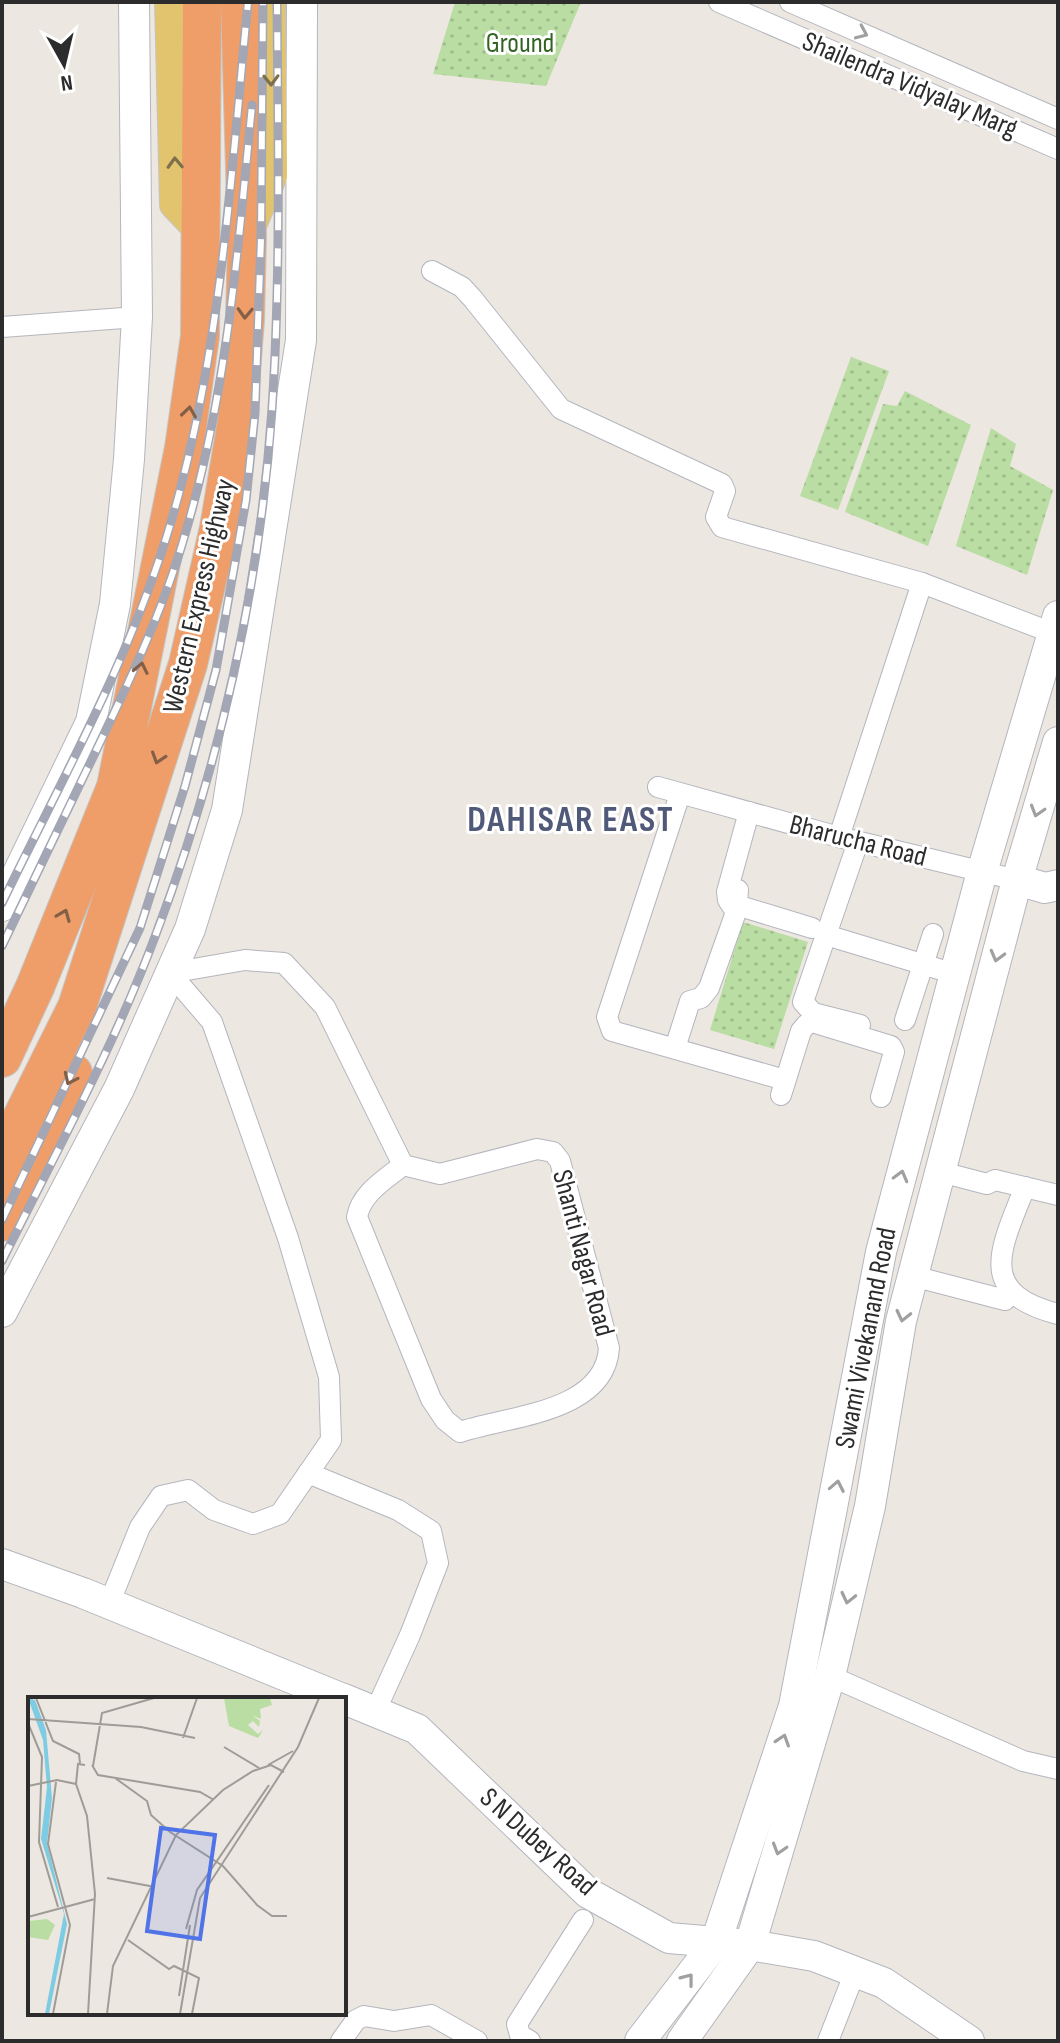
<svg xmlns="http://www.w3.org/2000/svg" width="1060" height="2043" font-family="'Sofia Sans Condensed',sans-serif">
	<defs>
		<pattern id="grass-dots" width="8" height="8" patternUnits="userSpaceOnUse" patternTransform="scale(2)"><rect width="8" height="8" fill="#b9dda2"/><path d="M2 2h.1M6 6h.1" fill="none" stroke="#9fbe8c" stroke-width="1.8" stroke-linecap="round"/></pattern>
	</defs>
	<rect width="100%" height="100%" fill="#ece7e0"/>
	<g fill="url(#grass-dots)">
		<path d="M 455,2 L 581,2 L 546,86 L 433,74 Z"/>
		<path d="M 851,357 L 889,371 L 838,510 L 800,496 Z"/>
		<path d="M 905,391 L 971,425 L 928,546 L 845,512 L 883,404 L 897,406 Z"/>
		<path d="M 991,428 L 1016,444 L 1010,466 L 1053,490 L 1027,575 L 956,546 Z"/>
		<path d="M 743,922 L 808,942 L 774,1049 L 710,1030 Z"/>
	</g>
	<g fill="none" stroke-linecap="round" stroke-linejoin="round">
		<g stroke="#b4b6be" stroke-width="22">
			<g id="street">
				<path d="M 719,2 L 1058,149"/>
				<path d="M 790,2 L 1058,119"/>
				<path d="M 432,271 L 462,287 L 473,299 L 561,409 L 722,484 L 725,491 L 716,517 L 722,527 L 922,583 L 1058,635"/>
				<path d="M 2,327 L 137,317"/>
				<path d="M 658,787 L 839,837 L 1017,880"/>
				<path d="M 680,794 L 607,1017 L 612,1031 L 785,1080"/>
				<path d="M 839,837 L 922,583"/>
				<path d="M 858,842 L 803,1002 L 813,1013 L 860,1025"/>
				<path d="M 738,890 L 737,904 L 743,907 L 812,928"/>
				<path d="M 826,935 L 955,974"/>
				<path d="M 170,973 L 245,960 L 284,963 L 325,1007 L 403,1165 L 440,1174 L 537,1149 L 553,1152 L 560,1161 L 609,1348 C 605,1413 507,1416 460,1432 L 445,1420 L 431,1399 L 357,1217 C 361,1193 386,1179 403,1165"/>
				<path d="M 905,1020 L 933,934"/>
				<path d="M 675,1048 L 690,1001 L 701,998 L 709,988 L 736,912 L 728,900 L 727,892 L 749,812"/>
				<path d="M 781,1095 L 801,1031 L 807,1024 L 812,1022 L 891,1046 L 894,1052 L 881,1097"/>
				<path d="M 941,1172 L 987,1184 L 995,1180 L 1058,1195"/>
				<path d="M 1025,1187 C 1001,1248 975,1293 1058,1314"/>
				<path d="M 913,1276 L 1005,1300"/>
				<path d="M 308,1473 L 398,1510 L 431,1531 L 438,1563 L 410,1635 L 375,1712"/>
				<path d="M 109,1604 L 140,1527 L 161,1496 L 188,1490 L 214,1510 L 253,1524 L 280,1514 L 331,1440 L 329,1377 L 288,1238 L 212,1022 L 170,973"/>
				<path d="M 830,1676 L 1023,1761 L 1058,1769"/>
				<path d="M 341,2041 L 356,2020 L 364,2016 L 394,2021 L 431,2015 L 477,2041"/>
				<path d="M 530,2041 L 520,2035 L 517,2024 L 583,1920"/>
				<path d="M 828,2041 L 855,1972"/>
			</g>
		</g>
		<g stroke="#b4b6be" stroke-width="32">
			<g id="secondary">
				<path d="M 1017,880 L 1045,888 L 1058,885"/>
				<path d="M 2,906 L 91,722 L 115,604 L 129,459 L 137,317 L 134,2"/>
				<path d="M 2,1312 L 119,1089 L 190,929 L 227,810 L 301,340 L 302,2"/>
				<path d="M 2,1564 L 83,1593 L 343,1699"/>
				<path d="M 344,1699 L 417,1729 L 588,1893 L 669,1938 L 750,1945 L 814,1956 L 884,1983 L 969,2041"/>
				<path d="M 640,2041 L 716,1942 L 794,1706 L 881,1252 L 982,872 L 1058,616"/>
				<path d="M 682,2041 L 750,1945 L 830,1676 L 870,1506 L 901,1321 L 1017,880 L 1058,742"/>
			</g>
		</g>
		<g stroke="#c4c4c4" stroke-width="34">
			<g id="primary">
				<path d="M 171,2 L 176,204 L 202,231"/>
				<path d="M 248,230 L 271,175 L 269,2"/>
			</g>
		</g>
		<g stroke="#c4c4c4" stroke-width="40">
			<g id="highway">
				<path d="M 2,1058 L 35,987 L 116,787 L 184,448 L 200,336 L 202,2"/>
				<path d="M 2,1158 L 77,1007 L 188,664 L 219,528 L 237,421 L 245,320 L 247,235 L 240,2"/>
				<path d="M 2,1222 L 73,1073"/>
			</g>
		</g>
		<use href="#street" stroke="#fff" stroke-width="20"/>
		<use href="#secondary" stroke="#fff" stroke-width="30"/>
		<use href="#primary" stroke="#e3c46e" stroke-width="32"/>
		<use href="#highway" stroke="#ef9e69" stroke-width="38"/>
		<g stroke="#a3a6b4" stroke-width="9">
			<g id="rail">
				<path d="M 2,903 C 62,779 132,655 171,522 C 221,354 231,175 248,2"/>
				<path d="M 2,946 C 33,882 63,819 94,755 C 129,682 164,609 186,531 C 227,392 238,249 252,105"/>
				<path d="M 2,1220 L 140,928 L 185,786 L 216,670 L 246,500 L 255,413 L 261,238 L 263,2"/>
				<path d="M 2,1261 C 55,1154 114,1047 156,934 C 219,768 260,587 272,409 C 281,274 278,138 277,2"/>
			</g>
		</g>
		<use href="#rail" stroke="#fff" stroke-width="6" stroke-dasharray="18" stroke-linecap="butt"/>
	</g>
	<defs><path id="oneway-chevron" d="M-2-3.5L2.5 0L-2 3.5" fill="none" stroke-width="1.6" stroke-linecap="round" stroke-linejoin="round" transform="scale(2)"/></defs>
	<g stroke="#a0a0a0">
		<use href="#oneway-chevron" transform="translate(862 33) rotate(24)"/>
		<use href="#oneway-chevron" transform="translate(1037 811) rotate(107)"/>
		<use href="#oneway-chevron" transform="translate(997 956) rotate(105)"/>
		<use href="#oneway-chevron" transform="translate(901 1176) rotate(-75)"/>
		<use href="#oneway-chevron" transform="translate(903 1316) rotate(103)"/>
		<use href="#oneway-chevron" transform="translate(837 1486) rotate(-79)"/>
		<use href="#oneway-chevron" transform="translate(848 1598) rotate(103)"/>
		<use href="#oneway-chevron" transform="translate(783 1740) rotate(-72)"/>
		<use href="#oneway-chevron" transform="translate(779 1849) rotate(107)"/>
		<use href="#oneway-chevron" transform="translate(688 1979) rotate(-52)"/>
	</g>
	<g stroke="#7e704a">
		<use href="#oneway-chevron" transform="translate(271 80) rotate(89)"/>
		<use href="#oneway-chevron" transform="translate(175 163) rotate(-92)"/>
	</g>
	<g stroke="#845f47">
		<use href="#oneway-chevron" transform="translate(245 313) rotate(92)"/>
		<use href="#oneway-chevron" transform="translate(189 412) rotate(-82)"/>
		<use href="#oneway-chevron" transform="translate(141 668) rotate(-78)"/>
		<use href="#oneway-chevron" transform="translate(158 758) rotate(108)"/>
		<use href="#oneway-chevron" transform="translate(64 915) rotate(-68)"/>
		<use href="#oneway-chevron" transform="translate(70 1079) rotate(115)"/>
	</g>
	<g text-anchor="middle" dominant-baseline="central" stroke-width="6" stroke-linejoin="round" paint-order="stroke">
		<g font-size="28" fill="#326322" stroke="#fff">
			<text x="520" y="43">Ground</text>
		</g>
		<g font-size="28" fill="#2c2c2c" stroke="#fff">
			<text transform="translate(910 85) rotate(23)">Shailendra Vidyalay Marg</text>
			<text transform="translate(199 596) rotate(-77)">Western Express Highway</text>
			<text transform="translate(858 841) rotate(14)">Bharucha Road</text>
			<text transform="translate(583 1253) rotate(75)">Shanti Nagar Road</text>
			<text transform="translate(866 1338) rotate(-79)">Swami Vivekanand Road</text>
			<text transform="translate(538 1842) rotate(42)">S N Dubey Road</text>
		</g>
		<g font-size="36" font-weight="bold" letter-spacing="2" fill="#515979" stroke="#fff">
			<text x="571" y="820">DAHISAR EAST</text>
		</g>
	</g>
	<g transform="translate(28 1697)">
		<rect width="318" height="318" fill="#ece7e0"/>
		<path d="M 196,1 L 242,1 L 244,8 L 232,12 L 233,22 L 224,18 L 232,24 L 231,30 L 225,24 L 220,28 L 230,37 L 235,33 L 230,41 L 201,29 ZM 19,222 L 27,228 L 20,243 L 0,240 L 1,224 Z" fill="#b9dda2"/>
		<path d="M 0,1 L 7,3 L 18,33 L 24,101 L 19,146 L 39,227 L 21,317 L 17,317 L 36,217 L 13,142 L 19,90 L 15,43 Z" fill="#7ecce3"/>
		<path fill="none" stroke="#9f9c98" stroke-width="2" d="M 8,1 L 25,44 L 51,57 L 52,66M 0,22 L 113,30 L 167,41M 0,26 L 14,60 L 11,145 L 30,210M 155,41 L 169,1M 196,50 L 231,71M 64,68 L 70,78 L 172,95 L 186,103M 240,68 L 265,54M 65,69 L 74,16 L 126,1M 87,81 L 119,104 L 123,118 L 142,135 L 195,169 L 229,208 L 244,219 L 259,219M 48,87 L 59,119 L 67,197 L 60,317M 0,89 L 29,83 L 48,87 L 50,67 L 57,68M 79,181 L 127,190M 0,220 L 67,202M 158,232 L 169,193 L 241,88M 100,243 L 141,272 L 146,269 L 171,281 L 164,317M 151,299 L 162,228M 25,317 L 42,228 L 20,147 L 28,85M 79,317 L 85,269 L 148,138 L 195,93 L 225,74 L 243,68 L 256,75M 152,317 L 172,201 L 270,50 L 291,1"/>
		<path fill="#5173e8" fill-opacity="0.15" stroke="#5173e8" stroke-width="4" d="M 133,131 L 187,138 L 172,242 L 119,234 Z"/>
		<rect width="318" height="318" fill="none" stroke="#2c2c2c" stroke-width="4"/>
	</g>
	<rect width="1060" height="2043" fill="none" stroke="#2c2c2c" stroke-width="8"/>
	<g transform="translate(64 64) rotate(172)" stroke="#ffffff" stroke-width="6" paint-order="stroke">
	<path d="M0-6L14 30L0 20L-14 30Z" fill="#2c2c2c"/>
	<text y="-12" font-size="22" font-weight="bold" text-anchor="middle" fill="#2c2c2c">N</text>
	</g>
</svg>
